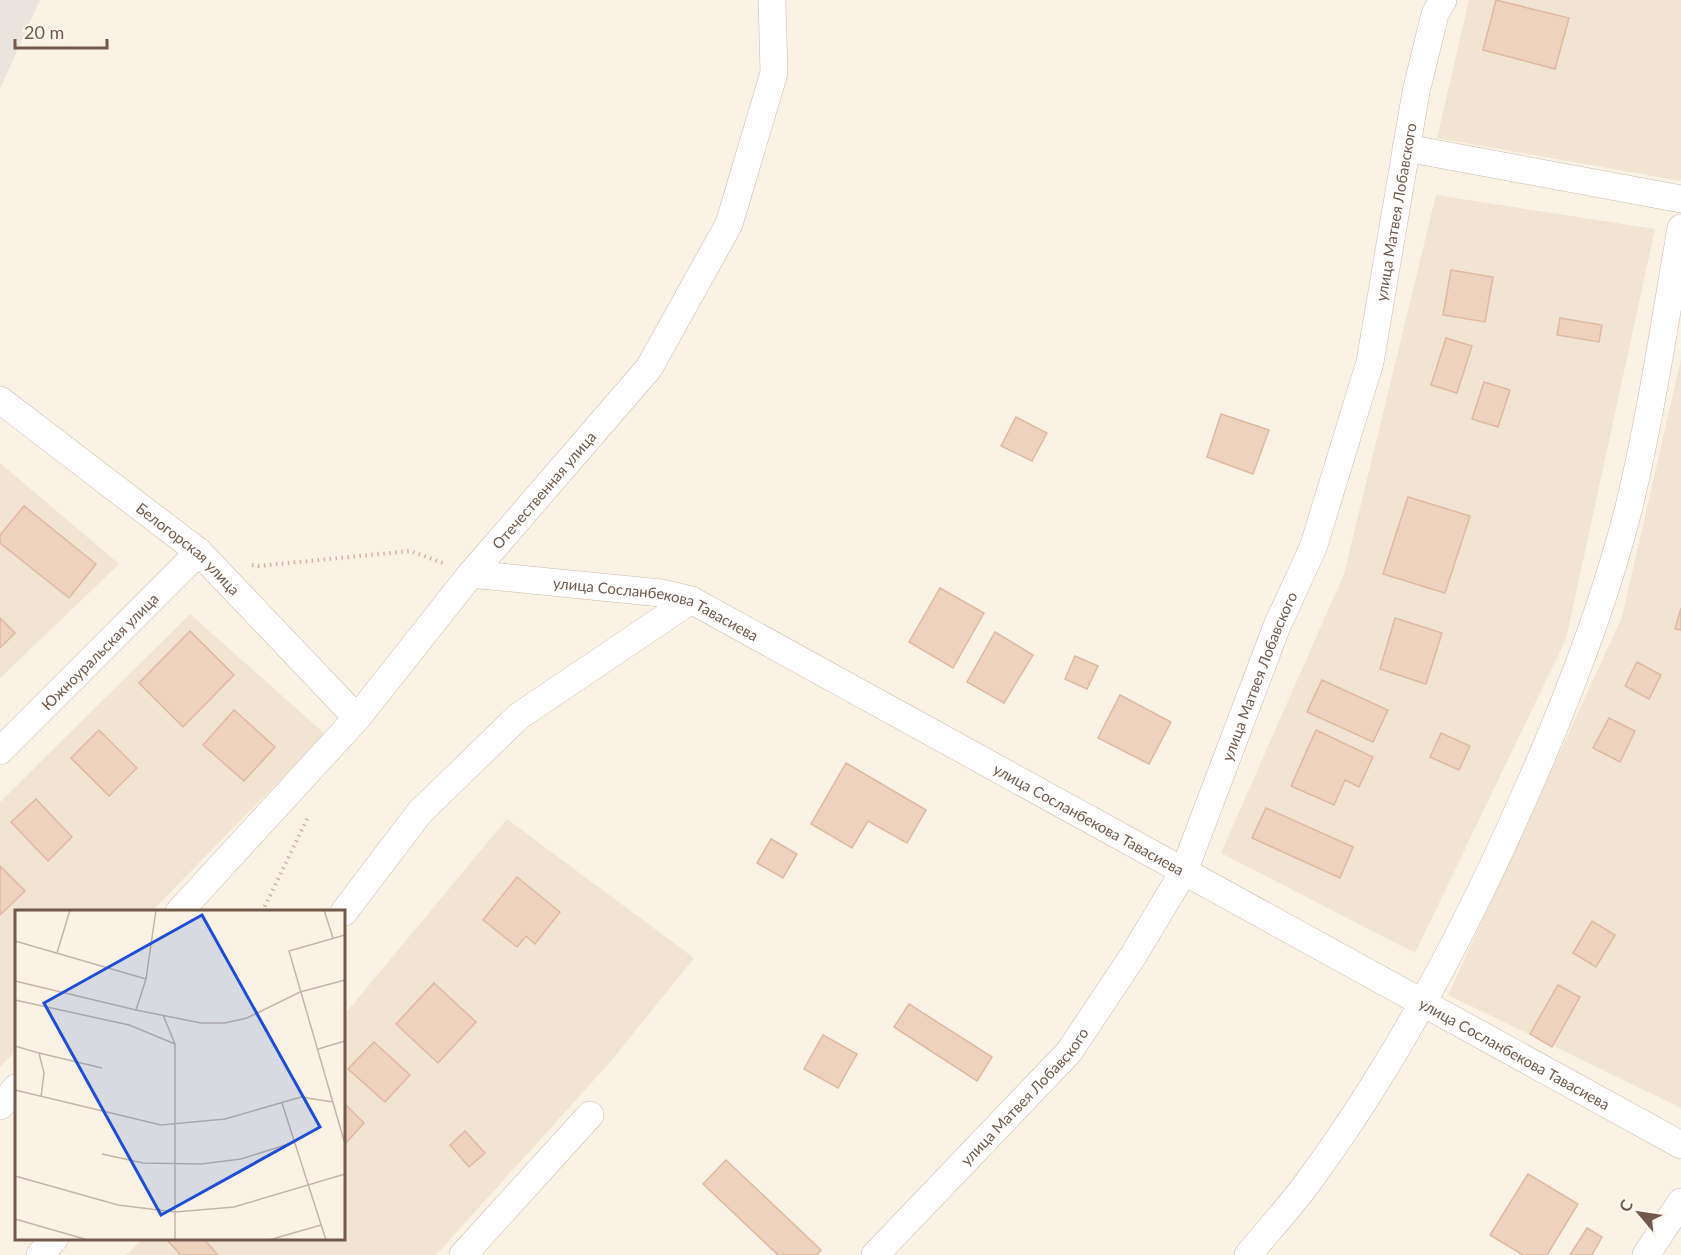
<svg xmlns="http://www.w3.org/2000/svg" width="1681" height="1255" font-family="Lato,sans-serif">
	<rect width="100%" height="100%" fill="#faf2e4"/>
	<g fill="#f1e4d3">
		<path d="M 1469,0 L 1681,0 L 1681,181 L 1437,138 Z"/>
		<path d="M 1436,195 L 1655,229 L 1566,639 L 1415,953 L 1221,853 L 1344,574 Z"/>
		<path d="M 1681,359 L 1681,1108 L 1448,995 L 1622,617 Z"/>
		<path d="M 0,463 L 119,564 L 0,678 Z"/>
		<path d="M 190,614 L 325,734 L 152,911 L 16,912 L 16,1051 L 0,1067 L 0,802 Z"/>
		<path d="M 507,819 L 694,958 L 611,1061 L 436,1255 L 126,1255 L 142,1239 L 344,1238 L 344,1015 Z"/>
	</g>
	<path fill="#eae4de" d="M 0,0 L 40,0 L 0,89 Z"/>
	<g fill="#eed2be" stroke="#dfb99f" stroke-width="1.5">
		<path d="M 1496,0 L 1569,18 L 1555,69 L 1483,50 Z"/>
		<path d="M 1451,270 L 1493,277 L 1485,322 L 1443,315 Z"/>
		<path d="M 1560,318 L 1602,325 L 1599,342 L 1557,335 Z"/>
		<path d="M 1446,338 L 1472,346 L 1457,393 L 1431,385 Z"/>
		<path d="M 1484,382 L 1510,390 L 1498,427 L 1472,419 Z"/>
		<path d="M 1221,414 L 1269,430 L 1253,474 L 1207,457 Z"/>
		<path d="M 1016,417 L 1047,433 L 1032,461 L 1001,446 Z"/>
		<path d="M 1408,497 L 1470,516 L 1445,593 L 1383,574 Z"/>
		<path d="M 24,506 L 96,564 L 69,598 L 0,543 L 0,535 Z"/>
		<path d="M 940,588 L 984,613 L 953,668 L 909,642 Z"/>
		<path d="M 1681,608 L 1681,630 L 1675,629 Z"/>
		<path d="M 0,618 L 15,633 L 0,648 Z"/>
		<path d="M 1395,618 L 1442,633 L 1426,684 L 1380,669 Z"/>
		<path d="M 190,631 L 234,675 L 183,727 L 139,683 Z"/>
		<path d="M 995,632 L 1033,655 L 1004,703 L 967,682 Z"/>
		<path d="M 1075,656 L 1098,666 L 1087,689 L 1065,679 Z"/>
		<path d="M 1637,662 L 1661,675 L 1649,699 L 1625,686 Z"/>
		<path d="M 1322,680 L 1388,710 L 1373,742 L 1307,712 Z"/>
		<path d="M 1120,695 L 1171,722 L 1149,764 L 1098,738 Z"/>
		<path d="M 234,710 L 275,747 L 244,781 L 203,745 Z"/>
		<path d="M 1609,718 L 1635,731 L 1620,762 L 1593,748 Z"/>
		<path d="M 99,730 L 137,768 L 109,796 L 71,758 Z"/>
		<path d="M 1316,730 L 1373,757 L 1359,787 L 1345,780 L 1334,805 L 1291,786 Z"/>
		<path d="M 1441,733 L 1470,746 L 1459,770 L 1430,757 Z"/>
		<path d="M 846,763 L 926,810 L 907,843 L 868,821 L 852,848 L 811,824 Z"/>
		<path d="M 36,799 L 72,837 L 48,861 L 11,822 Z"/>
		<path d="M 1266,808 L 1353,847 L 1340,878 L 1252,838 Z"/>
		<path d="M 771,839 L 797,854 L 783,878 L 757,863 Z"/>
		<path d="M 0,866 L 25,891 L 0,915 Z"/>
		<path d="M 517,877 L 560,912 L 535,944 L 526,936 L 517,947 L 483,920 Z"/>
		<path d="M 1592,921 L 1615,935 L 1596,967 L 1573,953 Z"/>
		<path d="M 434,983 L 476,1022 L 438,1063 L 396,1024 Z"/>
		<path d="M 1558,985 L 1580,997 L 1552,1047 L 1530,1034 Z"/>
		<path d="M 909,1004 L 992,1057 L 977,1081 L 894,1027 Z"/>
		<path d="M 823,1035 L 857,1054 L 838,1088 L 804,1069 Z"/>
		<path d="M 374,1042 L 410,1075 L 385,1102 L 348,1069 Z"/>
		<path d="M 344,1103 L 364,1123 L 344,1145 Z"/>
		<path d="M 465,1131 L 485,1153 L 469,1167 L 450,1145 Z"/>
		<path d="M 726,1160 L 821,1250 L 817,1255 L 778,1255 L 703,1184 Z"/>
		<path d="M 1528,1174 L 1578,1204 L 1547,1255 L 1523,1255 L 1490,1235 Z"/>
		<path d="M 1587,1228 L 1602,1237 L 1592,1255 L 1570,1255 Z"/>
		<path d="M 165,1238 L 203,1238 L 218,1255 L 181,1255 Z"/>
	</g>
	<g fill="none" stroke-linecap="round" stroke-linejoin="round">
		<g stroke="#cbbaab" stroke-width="28">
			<g id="street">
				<path d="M 1406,148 L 1681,199"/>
				<path id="s1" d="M 0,400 L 199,552 L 357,718"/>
				<path id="s2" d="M 471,574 L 661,593 L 691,600 L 1681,1145"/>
				<path id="s3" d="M 0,751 L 199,552"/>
				<path id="s4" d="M 179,912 L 357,718 L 471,574 L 649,368 L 729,224 L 774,73 L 772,0"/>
				<path d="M 344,912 L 420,812 L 519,716 L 691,600"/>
				<path d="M 0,1106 L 16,1088"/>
				<path d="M 40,1255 L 55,1238"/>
				<path d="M 463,1255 L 590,1115"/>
				<path id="s5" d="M 875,1255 L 1069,1052 L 1133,956 L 1184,871 L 1277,626 L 1313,548 L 1370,362 L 1416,92 L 1435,14 L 1443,0"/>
				<path d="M 1248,1255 C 1267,1232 1288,1209 1306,1185 C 1395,1065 1465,932 1525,795 C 1567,701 1604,606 1629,507 C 1651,415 1665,321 1681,228"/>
				<path d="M 1646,1255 L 1681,1202"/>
			</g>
		</g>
		<g stroke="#d2b5a1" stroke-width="4" stroke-dasharray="1.5 4.5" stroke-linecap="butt">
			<path d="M 252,565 L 258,566 L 410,551 L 443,563"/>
			<path d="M 262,912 L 309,815"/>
		</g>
		<use href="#street" stroke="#fff" stroke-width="27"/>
	</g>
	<g text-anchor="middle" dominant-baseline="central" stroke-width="5" stroke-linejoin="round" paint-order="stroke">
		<g font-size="15" fill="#715a4c" stroke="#fef6ea">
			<text stroke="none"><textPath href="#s5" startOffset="1190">улица Матвея Лобавского</textPath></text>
			<text stroke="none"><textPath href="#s4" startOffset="558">Отечественная улица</textPath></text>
			<text stroke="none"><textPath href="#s1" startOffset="240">Белогорская улица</textPath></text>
			<text stroke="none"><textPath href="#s2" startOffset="190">улица Сосланбекова Тавасиева</textPath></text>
			<text stroke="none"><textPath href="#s3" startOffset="141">Южноуральская улица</textPath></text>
			<text stroke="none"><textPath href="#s5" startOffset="704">улица Матвея Лобавского</textPath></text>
			<text stroke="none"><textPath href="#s2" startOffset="676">улица Сосланбекова Тавасиева</textPath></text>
			<text stroke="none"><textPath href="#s2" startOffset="1162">улица Сосланбекова Тавасиева</textPath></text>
			<text stroke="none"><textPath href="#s5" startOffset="218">улица Матвея Лобавского</textPath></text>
		</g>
	</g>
	<g transform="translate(15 910)">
		<rect width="330" height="330" fill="#faf2e4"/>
		<path fill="none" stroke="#c3b5a7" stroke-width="1.5" d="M 309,0 L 318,28M 330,25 L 274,41 L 330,234M 0,31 L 131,69M 42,43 L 55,0M 0,71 L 121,100 L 186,113 L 210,113 L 232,108 L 285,82 L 330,70M 0,90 L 114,115 L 160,134M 121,100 L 131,69 L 141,0M 148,105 L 160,134 L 160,330M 0,136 L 24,143 L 29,163 L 26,187M 303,139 L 330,131M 24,143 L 87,158M 0,180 L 146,215 L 210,209 L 286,187 L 318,192M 267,193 L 311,330M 87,244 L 128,253 L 186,254 L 226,249 L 280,232M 0,266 L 103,295 L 160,302 L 219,297 L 330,264M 0,309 L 73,330M 254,330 L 306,315"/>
		<path fill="#1d4ed8" fill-opacity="0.15" stroke="#1d4ed8" stroke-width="3" d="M 187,5 L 305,217 L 146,305 L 29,93 Z"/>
		<rect width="330" height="330" fill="none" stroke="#715a4c" stroke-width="3"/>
	</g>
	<g transform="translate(1639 1213) rotate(299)" stroke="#fef6ea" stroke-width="4.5" paint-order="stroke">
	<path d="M0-4.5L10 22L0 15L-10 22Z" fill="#715a4c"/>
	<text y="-9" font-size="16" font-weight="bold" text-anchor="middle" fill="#715a4c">С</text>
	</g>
	<path d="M15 39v9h92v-9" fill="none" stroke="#715a4c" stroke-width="3"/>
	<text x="24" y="39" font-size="18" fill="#715a4c" stroke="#fef6ea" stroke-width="4.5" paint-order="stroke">20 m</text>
</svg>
